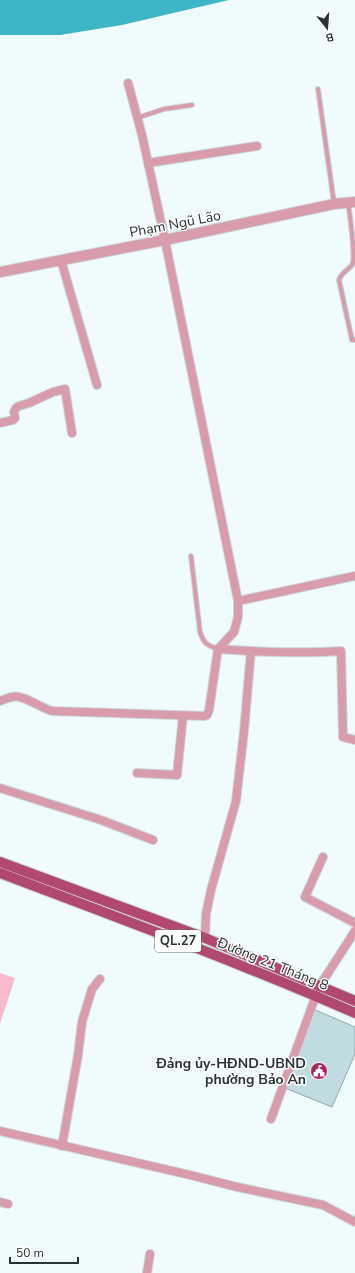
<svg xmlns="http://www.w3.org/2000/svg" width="355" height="1273" font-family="'Nunito Sans',sans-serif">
	<rect width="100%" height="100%" fill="#f0fbfd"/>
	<path fill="#fcb8cc" d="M 0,973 L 15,978 L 0,1024 Z"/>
	<path fill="#3fb6c8" d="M 0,0 L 229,0 L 122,25 L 60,35 L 0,35 Z"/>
	<path fill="#c0dce1" stroke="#8da8ad" d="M 313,1009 L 355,1027 L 355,1054 L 332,1107 L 285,1088 Z"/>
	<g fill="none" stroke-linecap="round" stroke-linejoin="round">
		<g stroke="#ccd7d9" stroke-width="6">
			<g id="service">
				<path d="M 318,89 L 334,203"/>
				<path d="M 137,118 L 164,109 L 192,105"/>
				<path d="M 348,202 C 350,217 355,249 353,263 C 350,270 342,271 339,280 L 352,340 L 355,340"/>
				<path d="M 191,556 L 200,632 C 204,644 207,645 218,649"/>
			</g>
		</g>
		<g stroke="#ccd7d9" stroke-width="10">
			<g id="minor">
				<path d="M 148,163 L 257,146"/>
				<path d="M 61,260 L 97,385"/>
				<path d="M 0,423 L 13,420 L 15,418 L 14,412 L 16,408 L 19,406 L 29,403 L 53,392 L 65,389 L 72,433"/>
				<path d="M 238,601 L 355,576"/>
				<path d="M 218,649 C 259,652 300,654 341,651 L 343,737 L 355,740"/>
				<path d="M 0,701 C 6,699 13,695 19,697 C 30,699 41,708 52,711 L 204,716 L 207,715 L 209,710 L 218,649 L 234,632 L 238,617 L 238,601 L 165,240 L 142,135 L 128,83"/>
				<path d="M 137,773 L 177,775 L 183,716"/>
				<path d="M 0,788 L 101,820 L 153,840"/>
				<path d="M 323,857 L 305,897 L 355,923"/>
				<path d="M 205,938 L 206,914 L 211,890 L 236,801 L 244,731 L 251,651"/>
				<path d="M 271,1119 L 319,987 L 355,931"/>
				<path d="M 0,1131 L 190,1175 L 237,1187 L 323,1205 L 355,1222"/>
				<path d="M 62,1146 L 78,1055 L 82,1022 L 92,989 L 100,979"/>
				<path d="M 0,1202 L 8,1204"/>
				<path d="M 147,1273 L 150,1254"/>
			</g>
		</g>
		<g stroke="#ccd7d9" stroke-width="12">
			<path id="tertiary" d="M 0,272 L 165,240 L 334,204 L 355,202"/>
		</g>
		<g stroke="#ccd7d9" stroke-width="12">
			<g id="primary">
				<path d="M 0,862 L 205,938 L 355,1001"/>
				<path d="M 0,873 C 119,918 238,962 355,1013"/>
			</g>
		</g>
		<use href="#service" stroke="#d89cad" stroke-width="4"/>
		<use href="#minor" stroke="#d89cad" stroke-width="8"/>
		<use href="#tertiary" stroke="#d89cad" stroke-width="10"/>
		<use href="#primary" stroke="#b1486f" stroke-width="10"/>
	</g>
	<defs>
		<g id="civic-disc" transform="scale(0.9)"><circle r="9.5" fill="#af2461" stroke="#fff"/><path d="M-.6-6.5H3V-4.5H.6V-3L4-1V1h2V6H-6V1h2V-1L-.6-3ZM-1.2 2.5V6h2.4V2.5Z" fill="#fff"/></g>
	</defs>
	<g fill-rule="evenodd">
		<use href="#civic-disc" x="319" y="1071"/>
	</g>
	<g text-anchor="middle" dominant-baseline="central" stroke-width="3" stroke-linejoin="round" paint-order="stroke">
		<rect fill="#fff" stroke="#687071" stroke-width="1" x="155" y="930" width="46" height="22" rx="3"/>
		<g font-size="13" font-weight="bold" fill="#283334">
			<text x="178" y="941">QL.27</text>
		</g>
		<g font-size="14" fill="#283334" stroke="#fff">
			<text transform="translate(175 224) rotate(-11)">Phạm Ngũ Lão</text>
			<text transform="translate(273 964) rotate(22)">Đường 21 Tháng 8</text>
		</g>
		<g font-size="14" font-weight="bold" fill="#283334" stroke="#fff" text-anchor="end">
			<text x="306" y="1063">Đảng ủy-HĐND-UBND<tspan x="306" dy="16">phường Bảo An</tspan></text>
		</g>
	</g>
	<g transform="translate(327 28) rotate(163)" stroke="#ffffff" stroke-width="3" paint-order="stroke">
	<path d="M0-3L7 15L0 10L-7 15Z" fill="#283334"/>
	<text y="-6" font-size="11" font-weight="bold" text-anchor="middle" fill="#283334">B</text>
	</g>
	<path d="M10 1257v6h68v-6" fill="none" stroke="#283334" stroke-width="2"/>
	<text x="16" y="1257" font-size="12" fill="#283334" stroke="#ffffff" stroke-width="3" paint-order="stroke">50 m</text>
</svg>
